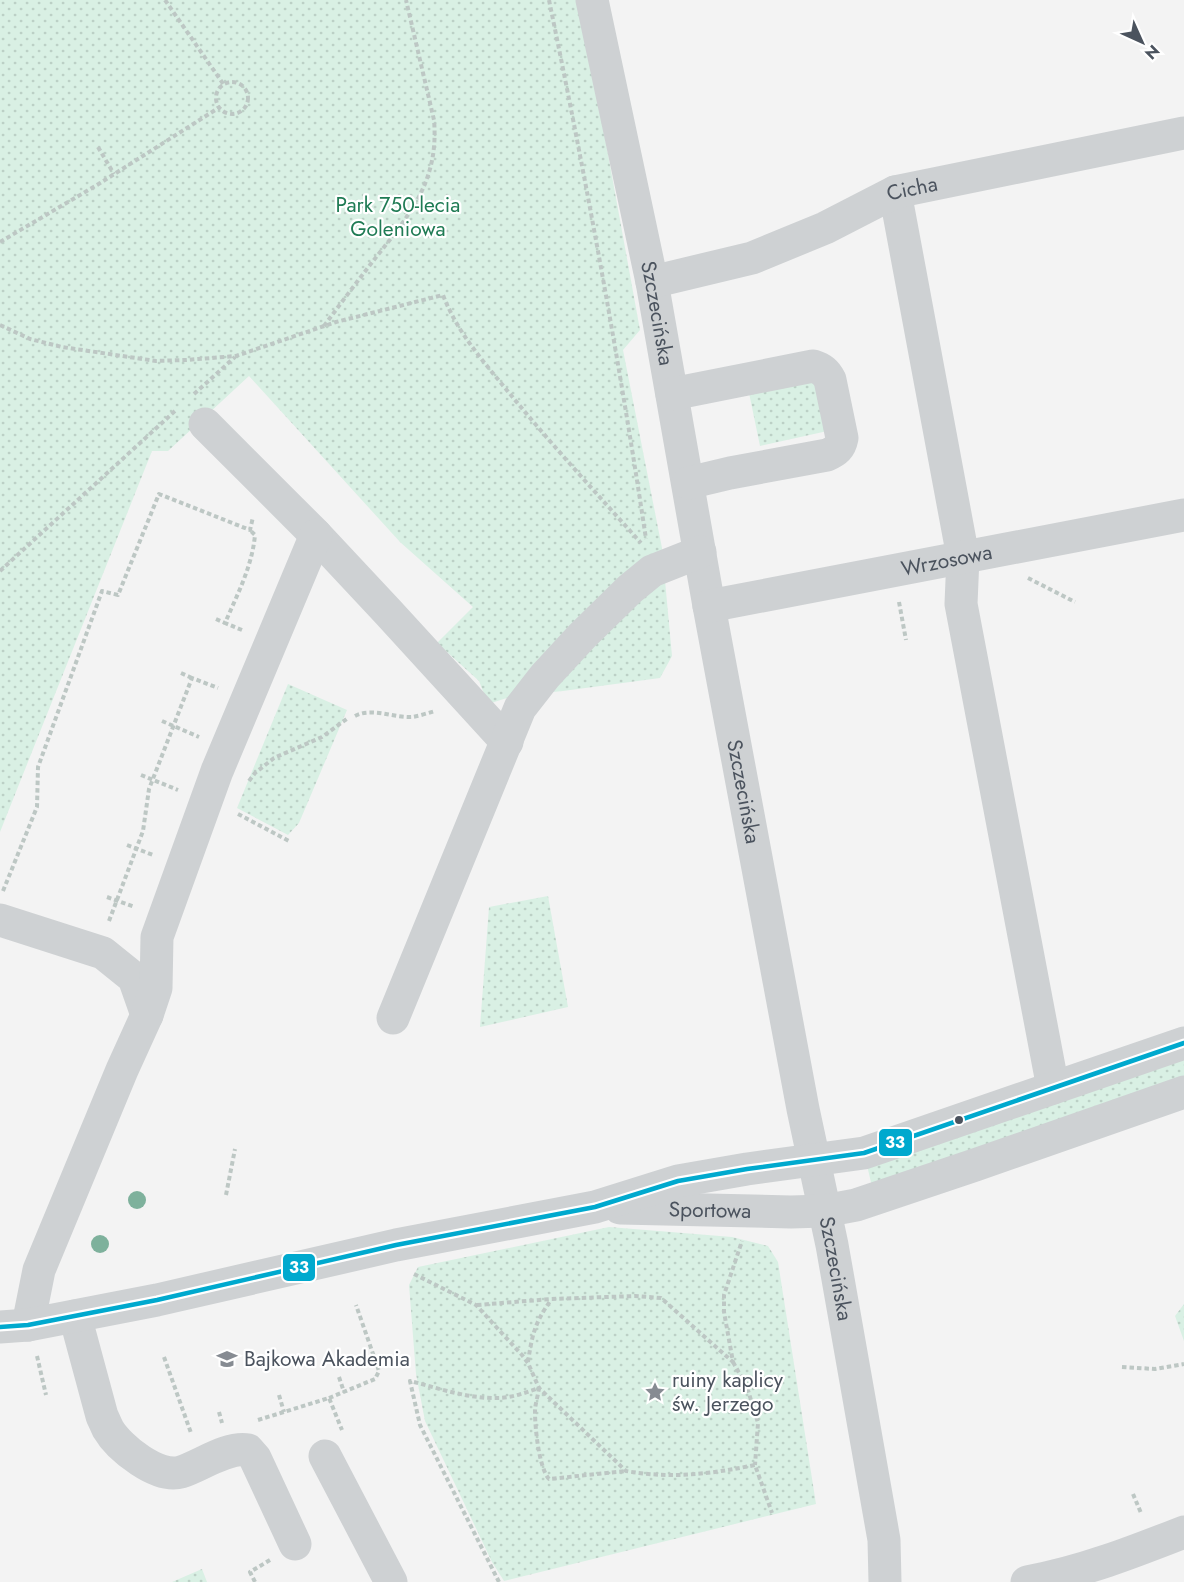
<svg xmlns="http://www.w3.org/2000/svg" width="1184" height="1582" font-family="Jost,sans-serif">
	<defs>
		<pattern id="green-dots" width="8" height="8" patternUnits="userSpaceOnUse" patternTransform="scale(1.5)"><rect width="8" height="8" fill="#d9f0e4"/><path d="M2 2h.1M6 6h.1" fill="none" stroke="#bcd0c6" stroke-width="1.8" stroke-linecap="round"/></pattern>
	</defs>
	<rect width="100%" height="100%" fill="#f3f3f3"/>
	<g fill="url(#green-dots)">
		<path d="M 0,0 L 580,0 L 640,330 L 623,350 L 662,548 L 672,656 L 660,678 L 563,691 L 513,696 L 488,704 L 479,681 L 437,643 L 473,607 L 400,542 L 249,376 L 168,451 L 152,451 L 0,832 Z"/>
		<path d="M 813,374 L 832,430 L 760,446 L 748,388 Z"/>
		<path d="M 288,684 L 347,710 L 299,823 L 288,835 L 237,808 Z"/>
		<path d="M 548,896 L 568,1007 L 480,1027 L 489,907 Z"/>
		<path d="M 1184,1051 L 1184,1081 L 873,1191 L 866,1161 Z"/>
		<path d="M 609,1227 L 732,1237 L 768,1246 L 778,1262 L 816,1504 L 504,1581 L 492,1562 L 425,1421 L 416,1374 L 409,1285 L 418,1267 Z"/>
		<path d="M 1184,1304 L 1184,1341 L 1175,1316 Z"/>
		<path d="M 202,1569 L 207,1582 L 172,1582 Z"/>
	</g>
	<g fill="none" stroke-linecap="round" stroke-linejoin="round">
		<g stroke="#bdc7c4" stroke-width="4" stroke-dasharray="4.5 3" stroke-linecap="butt">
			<path d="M 165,0 L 224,85"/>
			<path d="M 549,0 C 586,179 619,359 646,539"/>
			<circle cx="232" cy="98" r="16"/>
			<path d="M 98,147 L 114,174"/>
			<path d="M 0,242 L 97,185 L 220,107"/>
			<path d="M 0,325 L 30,339 L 62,347 L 156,361 L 186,360 L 236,356 L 336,322 L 443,295 C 458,334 484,362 510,394 C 552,445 597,494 641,543"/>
			<path d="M 324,326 C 341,303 359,279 377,256 C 412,212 439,179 434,120 L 406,0"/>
			<path d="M 194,394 L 235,357"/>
			<path d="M 0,571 L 175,411"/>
			<path d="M 1028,578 L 1075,602"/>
			<path d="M 899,602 L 906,640"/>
			<path d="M 216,619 L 225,623"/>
			<path d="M 242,630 L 225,623 C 237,595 252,567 255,535 L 250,530"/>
			<path d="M 181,673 L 192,678"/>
			<path d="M 355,716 C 372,707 393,718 412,717 C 419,716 428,713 435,711"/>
			<path d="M 162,721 L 199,737"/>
			<path d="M 141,775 L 178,790"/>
			<path d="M 249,781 L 255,773 L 274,758 L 322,737 L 348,718"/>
			<path d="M 238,814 L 289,841"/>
			<path d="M 127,845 L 153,855"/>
			<path d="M 3,891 L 37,807 L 38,767 L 102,591 L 118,595 L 159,494 L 250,530 L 253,517"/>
			<path d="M 107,897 L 135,907"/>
			<path d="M 109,921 L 143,831 L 149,789 L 192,678 L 218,688"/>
			<path d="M 226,1195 L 235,1149"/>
			<path d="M 414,1274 L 476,1305 L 522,1355 L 528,1363 L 539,1388 L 626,1471 C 672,1479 710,1474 755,1465 L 772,1513"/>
			<path d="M 477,1305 L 551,1299 L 635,1296 L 661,1298 L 733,1362 L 724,1312 L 724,1295 L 742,1241"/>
			<path d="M 37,1356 L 46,1395"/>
			<path d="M 164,1357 L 191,1433"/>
			<path d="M 528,1362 C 532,1335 535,1322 551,1300"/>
			<path d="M 733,1362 L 747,1387 L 758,1423 L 755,1465"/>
			<path d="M 1122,1367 L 1155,1369 L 1184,1364"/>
			<path d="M 339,1377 L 344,1392"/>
			<path d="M 279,1395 L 284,1412"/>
			<path d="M 329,1398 L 375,1379 L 379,1371 L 356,1305"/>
			<path d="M 219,1412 L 222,1423"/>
			<path d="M 258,1420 L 329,1398 L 342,1430"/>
			<path d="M 1133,1494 L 1141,1513"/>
			<path d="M 255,1582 L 250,1572 L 270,1560"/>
			<path d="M 499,1582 L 420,1425 L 410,1381 C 438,1388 469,1399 498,1398 C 512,1398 527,1392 539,1388 C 538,1396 535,1404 535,1412 C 535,1428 539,1468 549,1479 L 626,1471"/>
		</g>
		<g stroke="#ced1d3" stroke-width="33">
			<path id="s1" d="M 592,0 L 652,282 L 709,606 L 803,1109 L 832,1245 L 884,1540 L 885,1582"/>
			<path d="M 895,192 L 963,557 L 961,604 L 1053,1088"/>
			<path id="s2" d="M 652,282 L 752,258 L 825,228 L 895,192 L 1184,133"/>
			<path d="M 672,394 L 813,366 C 822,369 826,372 830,380 L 842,438 C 840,448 836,451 827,455 L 730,473 L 688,483"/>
			<path d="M 205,424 L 316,535 L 388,612 L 507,742"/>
			<path id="s3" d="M 709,606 L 1184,515"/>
			<path d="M 0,920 L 103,953 L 134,978 L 147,1015"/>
			<path d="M 393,1018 L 520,708 L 545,676 L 582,636 L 630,589 L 652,571 L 700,552"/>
			<path id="s4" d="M 620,1208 L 791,1212 L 824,1211 L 856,1205 L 975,1165 L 1184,1092"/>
			<path d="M 75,1316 L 102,1416 C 104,1420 106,1425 108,1429 C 119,1448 158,1479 181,1472 C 200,1466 228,1446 248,1450 L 255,1458 L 295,1544"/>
			<path d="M 28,1325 L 39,1270 L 122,1070 L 147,1015 L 156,988 L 157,937 L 217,771 L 316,535"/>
			<path d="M 0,1327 L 28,1325 L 157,1300 L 396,1245 L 595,1207 L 678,1181 L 747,1169 L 864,1153 L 1184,1043"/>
			<path d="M 325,1456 L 391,1582"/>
			<path d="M 1027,1582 C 1082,1572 1133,1552 1184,1532"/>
		</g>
		<g stroke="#fff" stroke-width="9">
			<path id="bus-1" d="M 0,1327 L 28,1325 L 157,1300 L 396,1245 L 595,1207 L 678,1181 L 747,1169 L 864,1153 L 1184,1043"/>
		</g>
		<use href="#bus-1" stroke="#00a9ce" stroke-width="4.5"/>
	</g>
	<g fill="#7eb19c">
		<circle cx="137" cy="1200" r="9"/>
		<circle cx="100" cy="1244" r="9"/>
	</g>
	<defs>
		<g id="school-bare" transform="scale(1.62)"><path d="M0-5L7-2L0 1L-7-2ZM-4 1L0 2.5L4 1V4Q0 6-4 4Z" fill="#868b92" stroke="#fff" stroke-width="2.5" paint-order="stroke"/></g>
		<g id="sight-bare" transform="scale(1.62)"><path d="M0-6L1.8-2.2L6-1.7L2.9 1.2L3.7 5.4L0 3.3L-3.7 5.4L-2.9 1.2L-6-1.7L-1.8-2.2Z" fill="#868b92" stroke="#fff" stroke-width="2.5" paint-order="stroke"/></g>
	</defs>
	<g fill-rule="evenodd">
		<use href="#school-bare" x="227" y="1359"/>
		<use href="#sight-bare" x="655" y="1392"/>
	</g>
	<circle fill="#4b535e" stroke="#fff" stroke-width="2" cx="959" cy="1120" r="5"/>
	<g text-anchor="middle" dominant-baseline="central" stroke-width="4.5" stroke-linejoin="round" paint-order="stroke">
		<g font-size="21" fill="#4b535e" stroke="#fff">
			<text stroke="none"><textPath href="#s2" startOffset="278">Cicha</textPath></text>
			<text stroke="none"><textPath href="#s1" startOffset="320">Szczecińska</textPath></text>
			<text stroke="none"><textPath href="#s3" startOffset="242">Wrzosowa</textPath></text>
			<text stroke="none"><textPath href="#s1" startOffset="806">Szczecińska</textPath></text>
			<text stroke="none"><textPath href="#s4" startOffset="90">Sportowa</textPath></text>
			<text stroke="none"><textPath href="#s1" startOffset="1292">Szczecińska</textPath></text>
		</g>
		<g font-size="21" fill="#1f7b54" stroke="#fff">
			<text x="398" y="205">Park 750-lecia<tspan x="398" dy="24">Goleniowa</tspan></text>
		</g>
		<g font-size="21" fill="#4b535e" stroke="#fff" text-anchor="start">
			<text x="244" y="1359">Bajkowa Akademia</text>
			<text x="672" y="1380">ruiny kaplicy<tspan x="672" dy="24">św. Jerzego</tspan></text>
		</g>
	</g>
	<g stroke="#fff" stroke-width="2">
		<rect x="878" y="1128" width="35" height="29" rx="6" fill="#00a9ce"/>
		<rect x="282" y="1253" width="34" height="29" rx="6" fill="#00a9ce"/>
	</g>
	<g font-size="16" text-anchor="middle" font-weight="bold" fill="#fff">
		<text x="895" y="1148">33</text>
		<text x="299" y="1273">33</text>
	</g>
	<g transform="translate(1142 42) rotate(135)" stroke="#ffffff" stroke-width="4.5" paint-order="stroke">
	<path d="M0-4.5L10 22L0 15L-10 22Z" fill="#4b535e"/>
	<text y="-9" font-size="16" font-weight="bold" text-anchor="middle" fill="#4b535e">N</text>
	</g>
</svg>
